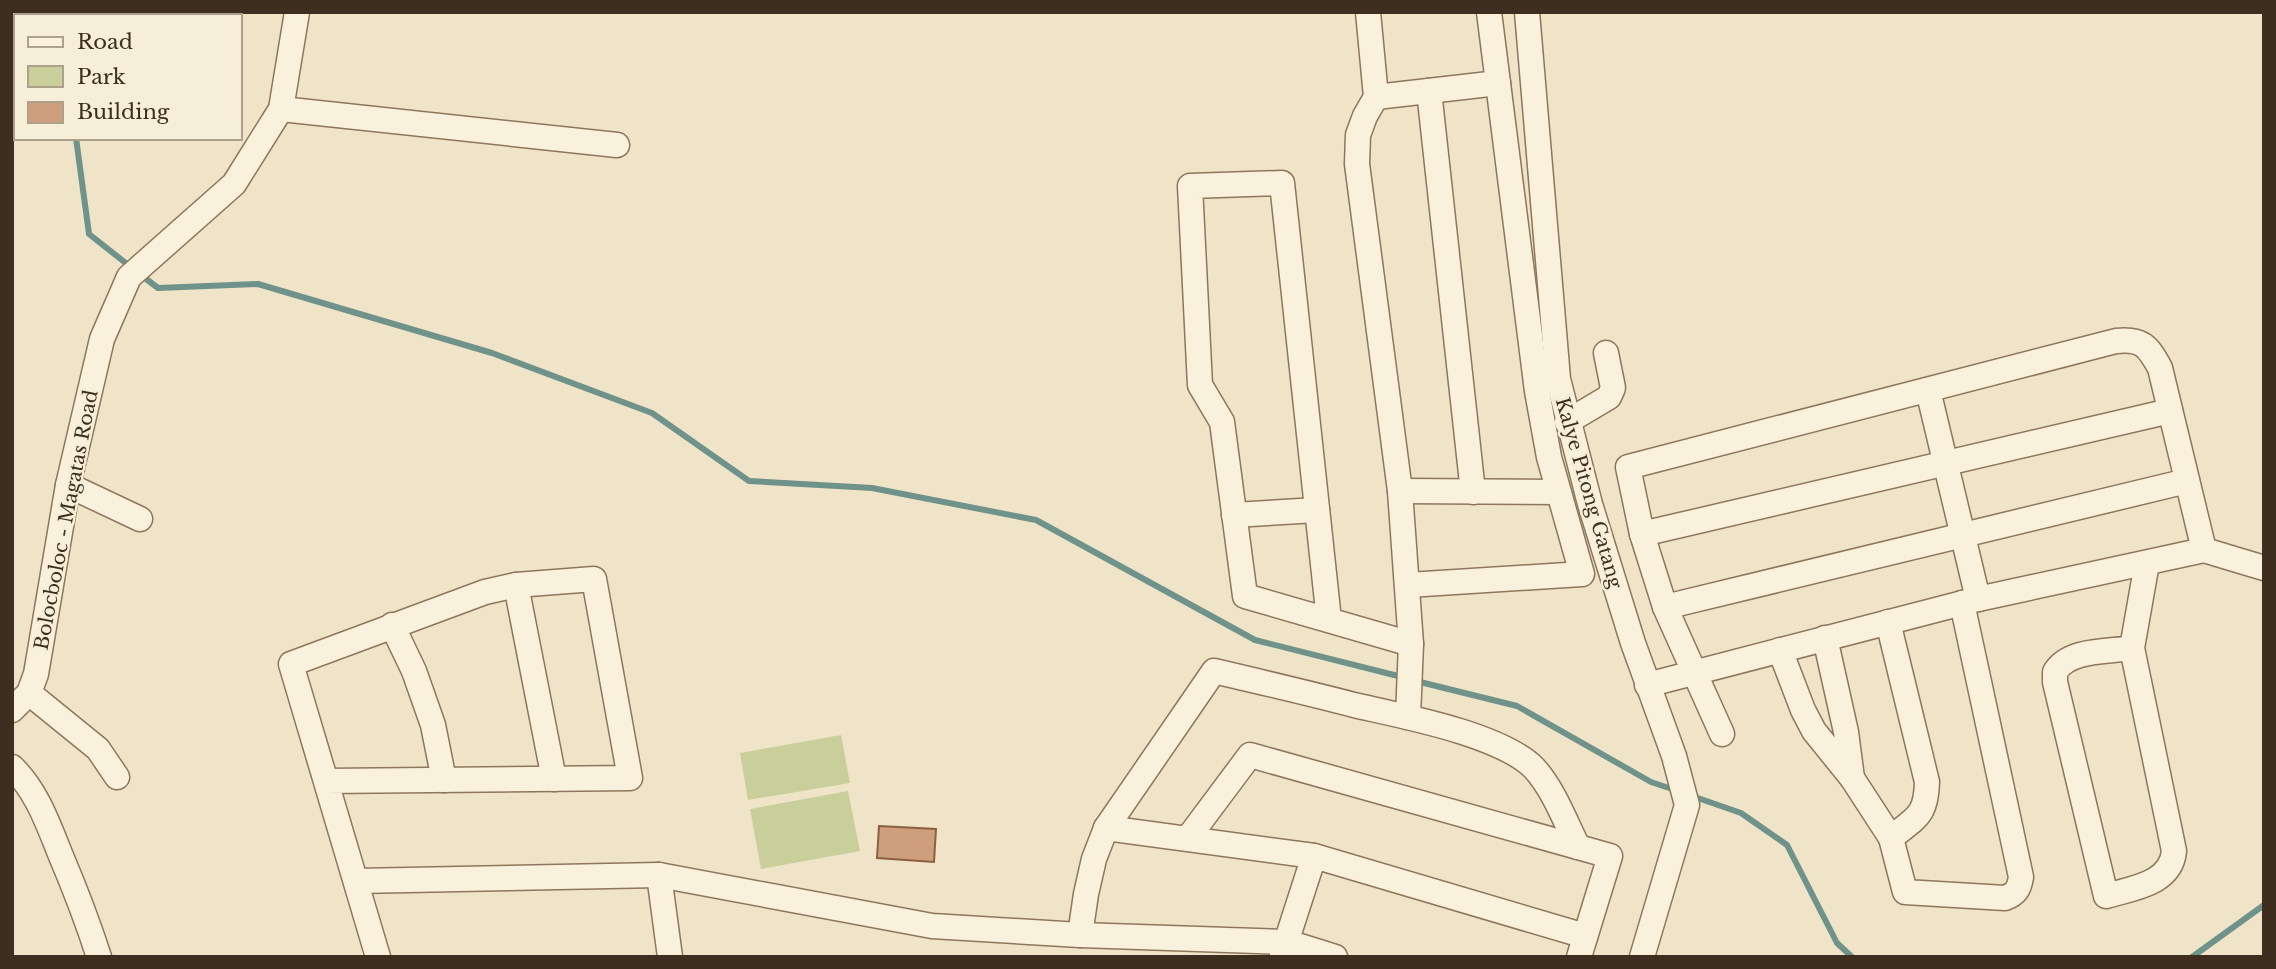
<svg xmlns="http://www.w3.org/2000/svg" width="2276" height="969" font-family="'Libre Baskerville',serif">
	<rect width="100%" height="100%" fill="#f0e4c8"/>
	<g fill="#c9cf9b">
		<path d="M 841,735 L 850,783 L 748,800 L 740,753 Z"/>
		<path d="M 848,791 L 860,851 L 761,869 L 750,809 Z"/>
	</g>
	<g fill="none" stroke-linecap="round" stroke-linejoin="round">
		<g stroke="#6f938a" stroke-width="6">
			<path d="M 22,16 L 48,12"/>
			<path d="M 12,17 L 16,17"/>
			<path d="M 76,138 L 89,234 L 132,268"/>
			<path d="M 141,275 L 158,288 L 258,284 L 492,353 L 652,413 L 749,481 L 872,488 L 1036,520 L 1255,640 L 1402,677"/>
			<path d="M 1416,681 L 1517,706 L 1651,782 L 1675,790"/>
			<path d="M 1692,796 L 1741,813 L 1787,845 L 1837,943 L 1852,957"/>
			<path d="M 2192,957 L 2264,905"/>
		</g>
	</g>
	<path fill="#cf9f7d" stroke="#8d5f41" stroke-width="2" d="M 879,826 L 936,829 L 934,862 L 877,858 Z"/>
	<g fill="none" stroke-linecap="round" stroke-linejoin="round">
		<g stroke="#8d765c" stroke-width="27">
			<g id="minor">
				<path d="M 1368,12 L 1376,97 L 1365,116 L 1358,135 L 1357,164 L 1400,491 L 1411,644 L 1408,717"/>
				<path d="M 1527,12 L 1558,379 L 1590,504 L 1633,643 L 1674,756 L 1687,805 L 1642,957"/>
				<path d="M 1429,91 L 1473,492"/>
				<path d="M 1376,97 L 1498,83"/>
				<path d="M 281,109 L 617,145"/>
				<path d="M 1928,390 L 1978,599"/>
				<path d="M 1567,422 L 1609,397 L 1613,388 L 1606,353"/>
				<path d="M 68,485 L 140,519"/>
				<path d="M 1400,491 L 1558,492"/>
				<path d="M 1234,515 L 1317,510"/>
				<path d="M 1642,534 L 2170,411"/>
				<path d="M 516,585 L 554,779"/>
				<path d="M 1408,585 L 1582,574 L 1549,457 L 1537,391 L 1489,12"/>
				<path d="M 1665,607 L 2187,481"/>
				<path d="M 1329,620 L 1282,183 L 1190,186 L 1200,385 L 1222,422 L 1245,596 L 1411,644"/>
				<path d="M 1888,622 L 1927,782 C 1926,817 1916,817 1891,838"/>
				<path d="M 392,625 L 414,671 L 433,725 L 444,780"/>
				<path d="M 1825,638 L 1846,732 L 1852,778"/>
				<path d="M 2132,648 C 2107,652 2069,649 2055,672 L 2055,682 L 2106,896 C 2133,888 2171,884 2174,851 L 2132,648 L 2147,563"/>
				<path d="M 1780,650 L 1803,710 L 1814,731 L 1852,778 L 1891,838 L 1905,892 L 2005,898 C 2016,894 2019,889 2021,877 L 1962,603"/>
				<path d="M 1647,685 L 1978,599 L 2204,550 L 2264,568"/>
				<path d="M 29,693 L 98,749 L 117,777"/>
				<path d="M 12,710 L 29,693 L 36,674 L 68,485 L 102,339 L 129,277 L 234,184 L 281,109 L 297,12"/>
				<path d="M 1722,734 L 1665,607 L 1642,534 L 1628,467 L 2116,341 C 2142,338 2148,346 2160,368 L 2204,550"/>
				<path d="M 12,767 C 37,791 48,824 61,856 C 75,889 88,923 99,957"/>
				<path d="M 326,781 L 630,778 L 594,579 L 516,585 L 485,592 L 291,664 L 378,957"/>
				<path d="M 1106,828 L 1314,856 L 1585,936"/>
				<path d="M 1188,838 L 1250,755 L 1610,856 L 1579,957"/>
				<path d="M 659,875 L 670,957"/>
				<path d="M 356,881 L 659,875 L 932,926 L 1080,935 L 1287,942 L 1335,957"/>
				<path d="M 1080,935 L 1086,894 L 1094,859 L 1106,828 L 1214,671 C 1261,682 1308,693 1354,705 C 1402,716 1500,734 1534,768 C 1554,790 1565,821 1578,847"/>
				<path d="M 1282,955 L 1314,856"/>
			</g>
		</g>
		<use href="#minor" stroke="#faf1dc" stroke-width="24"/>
	</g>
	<g text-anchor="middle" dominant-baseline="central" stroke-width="5" stroke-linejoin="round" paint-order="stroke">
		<g font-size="19" fill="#3d2e20" stroke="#f7eed8">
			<text transform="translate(1589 493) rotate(74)">Kalye Pitong Gatang</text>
			<text transform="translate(66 520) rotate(-79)">Bolocboloc - Magatas Road</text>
		</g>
	</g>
	<rect width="2276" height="969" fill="none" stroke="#3d2e20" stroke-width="28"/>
	<rect x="14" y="14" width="228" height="126" fill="#f7eed8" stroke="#ada18e" stroke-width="2"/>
	<rect x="28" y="37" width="35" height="10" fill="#faf1dc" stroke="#ada18e" stroke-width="2"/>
	<text x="77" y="49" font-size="21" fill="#3d2e20">Road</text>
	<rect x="28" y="66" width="35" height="21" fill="#c9cf9b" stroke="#ada18e" stroke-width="2"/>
	<text x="77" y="84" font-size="21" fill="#3d2e20">Park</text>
	<rect x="28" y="102" width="35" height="21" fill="#cf9f7d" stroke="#ada18e" stroke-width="2"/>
	<text x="77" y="119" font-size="21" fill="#3d2e20">Building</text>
</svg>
